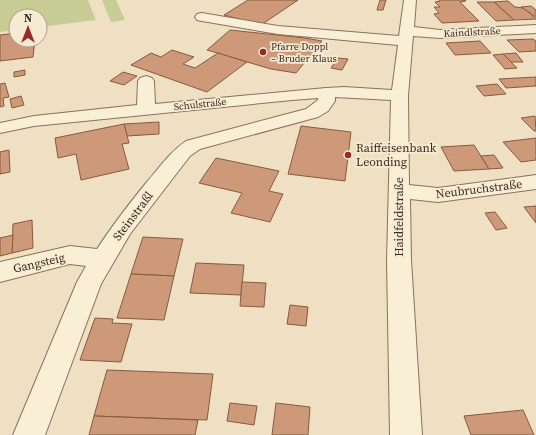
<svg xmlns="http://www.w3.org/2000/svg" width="536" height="435" font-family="'Source Serif 4',serif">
	<rect width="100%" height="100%" fill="#efe0c3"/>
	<g fill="#c8cd96">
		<path d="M 0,0 L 88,0 L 96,20 L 40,27 L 40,16 L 16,16 L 16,30 L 0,32 Z"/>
		<path d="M 102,0 L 116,0 L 125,20 L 111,22 Z"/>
	</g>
	<g fill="#cd9978" stroke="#885a3f">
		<path d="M 248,0 L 298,0 L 261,25 L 224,15 Z"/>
		<path d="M 380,0 L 386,0 L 383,10 L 377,10 Z"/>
		<path d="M 439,0 L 465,0 L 466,1 L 460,2 L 479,21 L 442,23 L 434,14 L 439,13 L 434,7 L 440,7 L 435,2 L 440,1 Z"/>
		<path d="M 508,1 L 515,7 L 524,8 L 536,19 L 514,20 L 494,2 Z"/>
		<path d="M 477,2 L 494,2 L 514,20 L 496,21 Z"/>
		<path d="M 531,6 L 536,10 L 536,17 L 521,7 Z"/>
		<path d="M 230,30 L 305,38 L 322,41 L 296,73 L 271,69 L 207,50 Z"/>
		<path d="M 16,33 L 16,40 L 35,40 L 33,57 L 0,61 L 0,35 Z"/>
		<path d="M 533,39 L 536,41 L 536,51 L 519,52 L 507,40 Z"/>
		<path d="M 480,41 L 491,53 L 455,55 L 446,43 Z"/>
		<path d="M 172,50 L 194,57 L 183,64 L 195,68 L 218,53 L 247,62 L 207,92 L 131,65 L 151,53 L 161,57 Z"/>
		<path d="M 516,53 L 523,62 L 511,62 L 503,54 Z"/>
		<path d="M 503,54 L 517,68 L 505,69 L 493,55 Z"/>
		<path d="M 338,58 L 348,59 L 342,70 L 331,68 Z"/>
		<path d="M 25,70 L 25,75 L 14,77 L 14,72 Z"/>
		<path d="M 123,72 L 137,76 L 124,85 L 110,81 Z"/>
		<path d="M 536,77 L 536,86 L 506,88 L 499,79 Z"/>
		<path d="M 5,83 L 9,97 L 3,98 L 4,106 L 0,107 L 0,84 Z"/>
		<path d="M 497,84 L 506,94 L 484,96 L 476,86 Z"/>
		<path d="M 21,96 L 24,105 L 12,108 L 10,99 Z"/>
		<path d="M 535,116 L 536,131 L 534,131 L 521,118 Z"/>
		<path d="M 159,122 L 159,134 L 127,136 L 124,124 Z"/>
		<path d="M 124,124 L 129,143 L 122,144 L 129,169 L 81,180 L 76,154 L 58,158 L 55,138 Z"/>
		<path d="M 301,126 L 351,132 L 345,181 L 288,174 Z"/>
		<path d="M 536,138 L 536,160 L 521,162 L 503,142 Z"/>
		<path d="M 474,145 L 489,169 L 454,171 L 441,147 Z"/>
		<path d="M 9,150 L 10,172 L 0,174 L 0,152 Z"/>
		<path d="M 494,155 L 503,168 L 489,169 L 481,156 Z"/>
		<path d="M 216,158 L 279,171 L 269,191 L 283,194 L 270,222 L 231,213 L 242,193 L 199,183 Z"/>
		<path d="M 536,206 L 536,223 L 524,207 Z"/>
		<path d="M 495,212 L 507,228 L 496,230 L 485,213 Z"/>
		<path d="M 32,220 L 33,248 L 12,253 L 13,224 Z"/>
		<path d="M 13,235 L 12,253 L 0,256 L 0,238 Z"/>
		<path d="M 143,237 L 183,239 L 174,276 L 131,274 Z"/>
		<path d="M 196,263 L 244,265 L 241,295 L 190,293 Z"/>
		<path d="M 131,274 L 174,276 L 164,320 L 117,318 Z"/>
		<path d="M 242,282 L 266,283 L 264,307 L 240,306 Z"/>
		<path d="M 290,305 L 308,307 L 306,326 L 287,324 Z"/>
		<path d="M 95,318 L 113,319 L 112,323 L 132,324 L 121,362 L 80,360 Z"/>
		<path d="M 107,370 L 213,374 L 207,420 L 94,416 Z"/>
		<path d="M 230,403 L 257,406 L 254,425 L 227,421 Z"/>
		<path d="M 276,403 L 310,407 L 308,435 L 272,435 Z"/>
		<path d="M 523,410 L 534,435 L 471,435 L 464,416 Z"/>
		<path d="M 94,416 L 198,420 L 195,435 L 89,435 Z"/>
	</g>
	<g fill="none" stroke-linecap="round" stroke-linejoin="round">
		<g stroke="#897259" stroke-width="2">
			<path id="minor" d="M 404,0 L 416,0 L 414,27 L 440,30 L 536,25 L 536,33 L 440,38 L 413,36 L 408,96 L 409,185 L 438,188 L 536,175 L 536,189 L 438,202 L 410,199 L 411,260 L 422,435 L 390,435 L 387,260 L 391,100 L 335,97 L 335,101 L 328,111 L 318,117 L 200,149 L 190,156 L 130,234 L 101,284 L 45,435 L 13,435 L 77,282 L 86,266 L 70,264 L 0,282 L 0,262 L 70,246 L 97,249 C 112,226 129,204 146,183 C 159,168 170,152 186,141 L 306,109 L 318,100 L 318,98 L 292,100 L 34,126 L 0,133 L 0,123 L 34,116 L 137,105 L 138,81 L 140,78 L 146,76 L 152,78 L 154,81 L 155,104 L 326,88 L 344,87 L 392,90 L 398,45 L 278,34 L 202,21 L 197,20 L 195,17 L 197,14 L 202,13 L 278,26 L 399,36 Z"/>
		</g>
		<use href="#minor" fill="#f9eed6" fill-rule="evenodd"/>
	</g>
	<g fill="#99282c" stroke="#f6ebd2" stroke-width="1.5">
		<circle cx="263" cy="52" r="4"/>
		<circle cx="348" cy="155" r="4"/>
	</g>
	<g text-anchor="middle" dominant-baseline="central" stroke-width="3.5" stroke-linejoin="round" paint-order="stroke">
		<g font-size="10" fill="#392a1e" stroke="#f6ebd2">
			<text transform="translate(472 32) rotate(-3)">Kaindlstraße</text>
			<text transform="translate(200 104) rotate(-6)">Schulstraße</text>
		</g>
		<g font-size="10" fill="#392a1e" stroke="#f6ebd2" text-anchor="start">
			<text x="271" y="46">Pfarre Doppl<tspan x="271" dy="12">– Bruder Klaus</tspan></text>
		</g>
		<g font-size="12" fill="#392a1e" stroke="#f6ebd2" text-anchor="start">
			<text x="356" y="148">Raiffeisenbank<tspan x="356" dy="14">Leonding</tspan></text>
		</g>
		<g font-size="12" fill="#392a1e" stroke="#f6ebd2">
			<text transform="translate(479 189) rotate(-7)">Neubruchstraße</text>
			<text transform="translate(133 216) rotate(-53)">Steinstraßl</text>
			<text transform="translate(399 217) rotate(-90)">Haidfeldstraße</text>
			<text transform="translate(39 263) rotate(-13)">Gangsteig</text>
		</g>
	</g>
	<g transform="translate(28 28)"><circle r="19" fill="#f6ebd2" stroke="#aa9e8a"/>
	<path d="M0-3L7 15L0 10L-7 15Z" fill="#99282c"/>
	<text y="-6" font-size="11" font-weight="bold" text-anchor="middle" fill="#392a1e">N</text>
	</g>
</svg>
